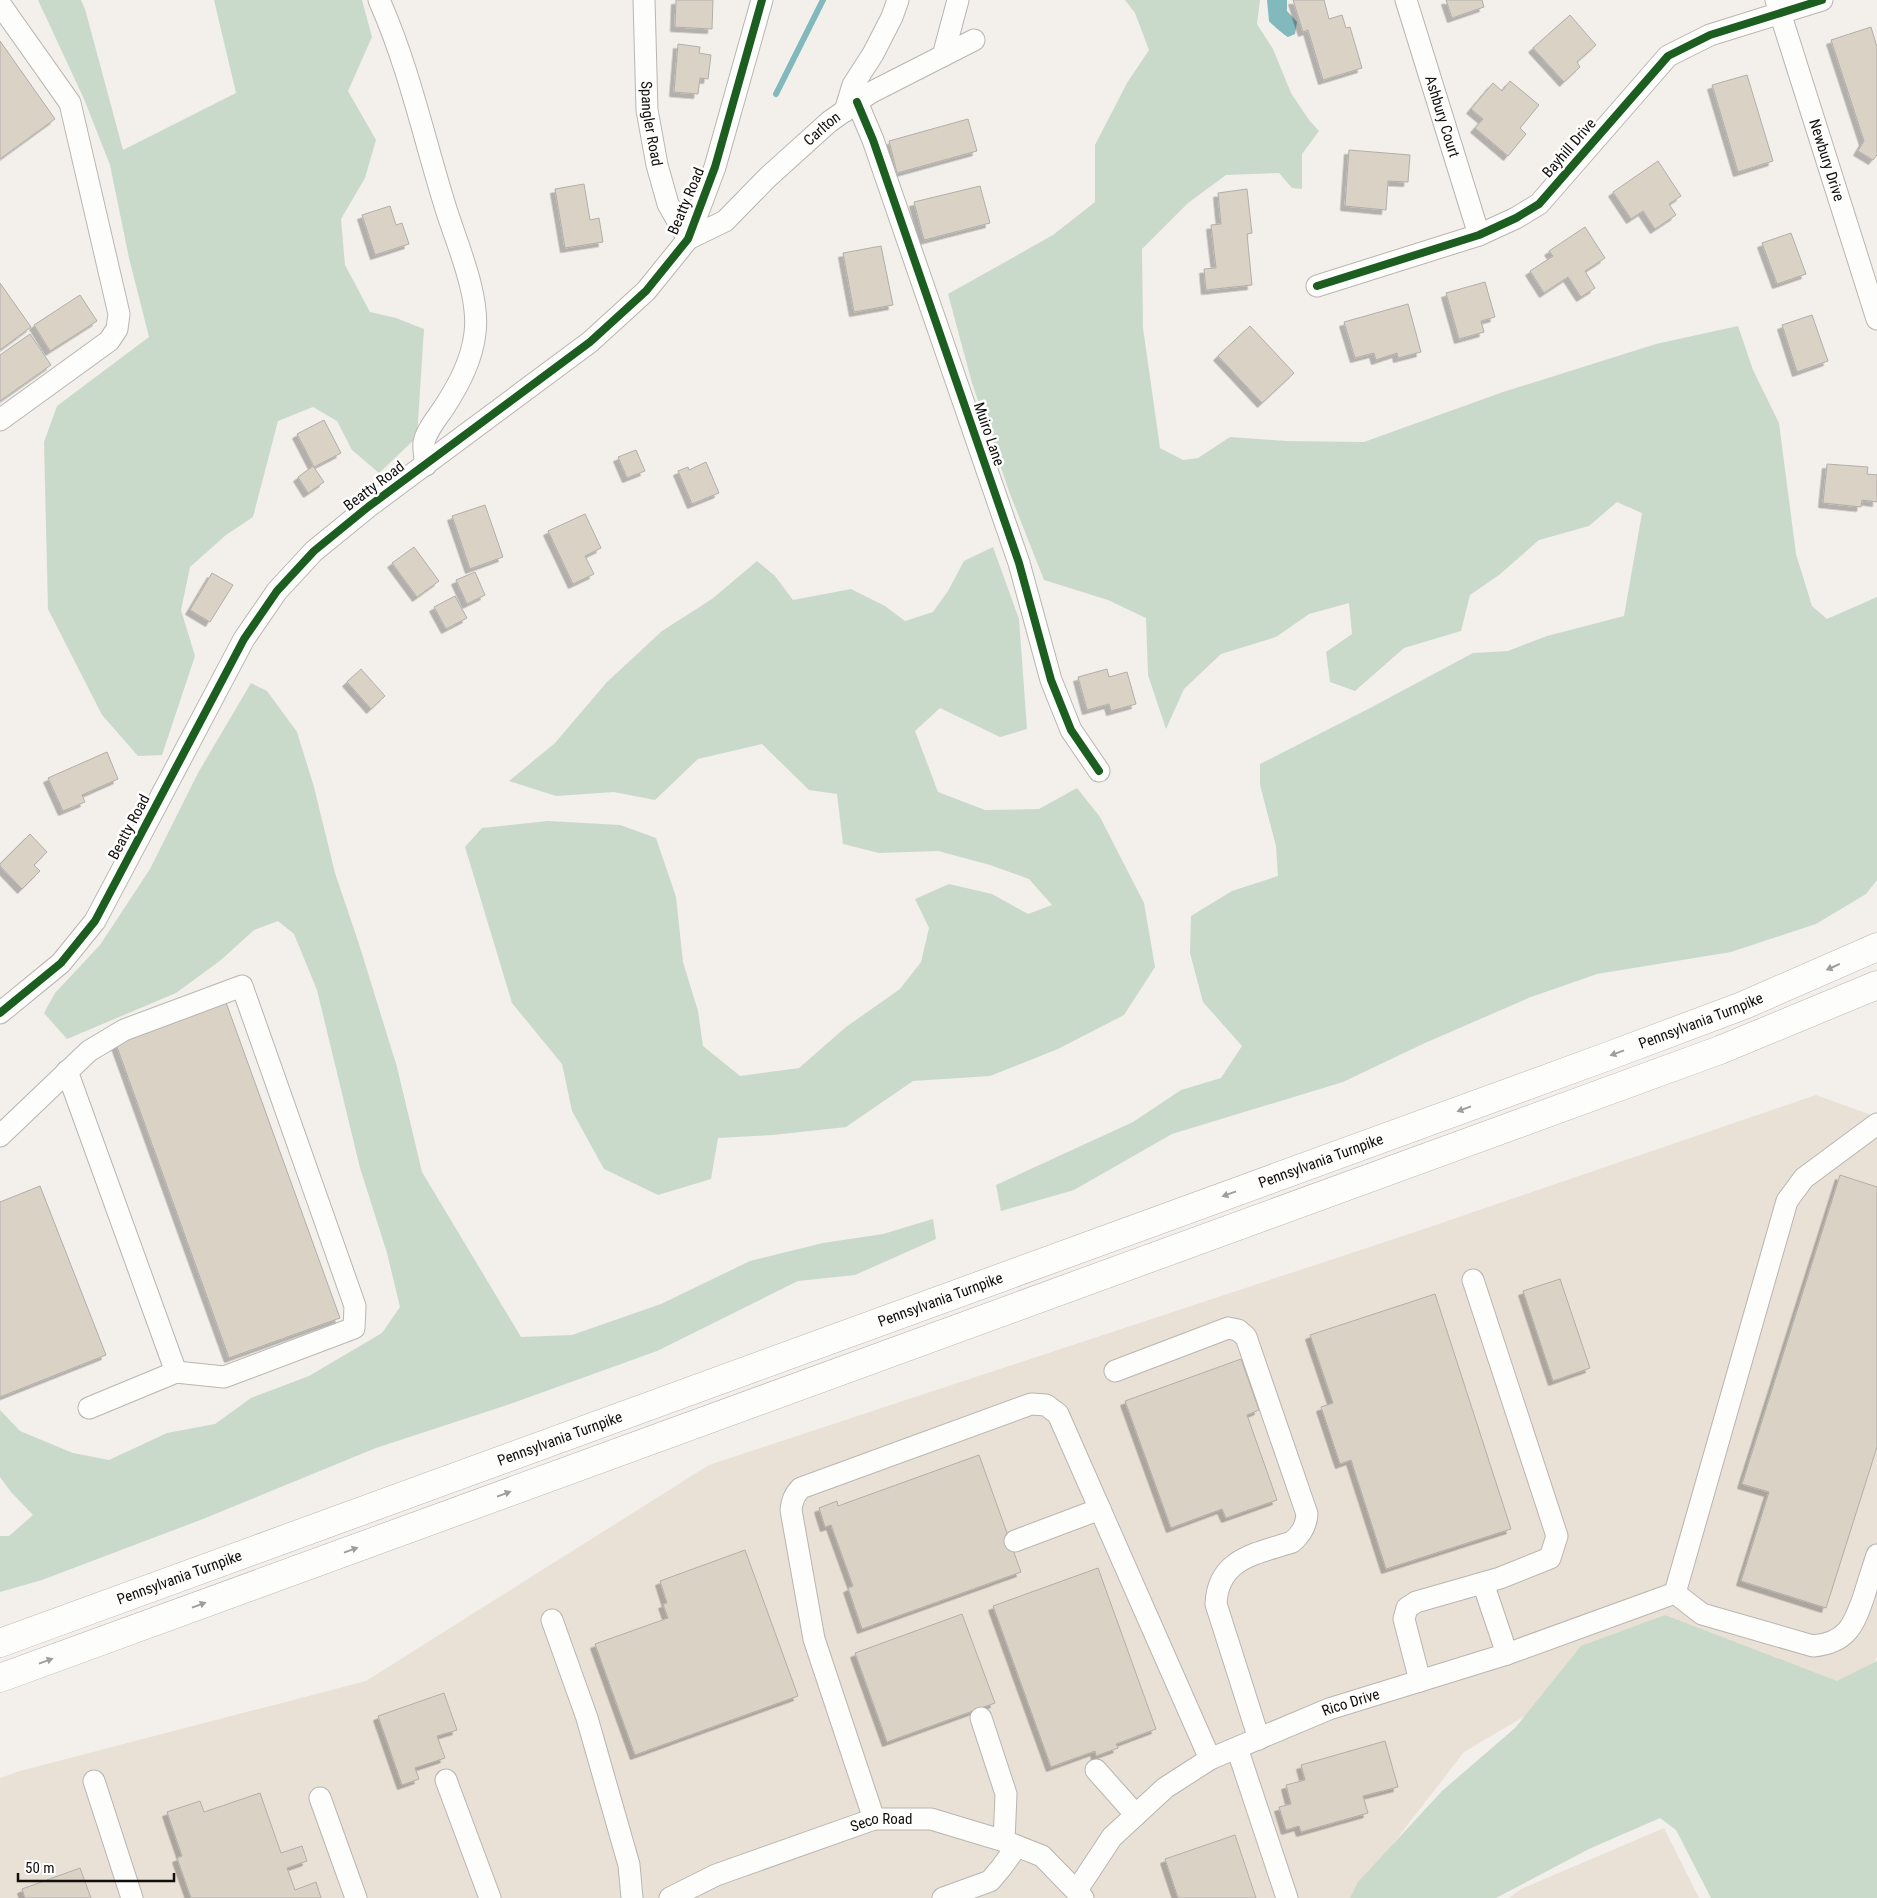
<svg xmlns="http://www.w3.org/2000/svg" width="1877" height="1898" font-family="'Roboto Condensed',sans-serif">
	<defs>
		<filter id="shadow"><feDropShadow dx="-4.5" dy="4.5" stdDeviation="0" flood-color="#0004"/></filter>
	</defs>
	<rect width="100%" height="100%" fill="#f3efea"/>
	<g fill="#e9e1d6">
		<path d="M 1816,1095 L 1877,1117 L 1877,1656 L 1860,1704 L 1646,1644 L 1464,1752 L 1372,1871 L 1369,1898 L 0,1898 L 0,1778 L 20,1771 L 366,1681 L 709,1465 L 1415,1232 Z"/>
		<path d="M 1664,1828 L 1699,1898 L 1509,1898 L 1521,1889 Z"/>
	</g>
	<g fill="#c9dacb">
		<path d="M 38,0 L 81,0 L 85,9 L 123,150 L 236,93 L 214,0 L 362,0 L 372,37 L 348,91 L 376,140 L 365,178 L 341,219 L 345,265 L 370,312 L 396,318 L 424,329 L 417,437 L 379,473 L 352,450 L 337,421 L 313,407 L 278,421 L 253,517 L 226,535 L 190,567 L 181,610 L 195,656 L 162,755 L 138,756 L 102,715 L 48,609 L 44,442 L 57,406 L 149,337 L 129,258 L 110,165 L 84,99 Z"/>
		<path d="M 1125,0 L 1260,0 L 1257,24 L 1273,49 L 1291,93 L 1309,120 L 1319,131 L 1302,154 L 1302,189 L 1292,188 L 1279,173 L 1226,175 L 1188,203 L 1142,249 L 1143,328 L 1160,448 L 1183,460 L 1198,458 L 1230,437 L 1286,441 L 1364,442 L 1503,392 L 1656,344 L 1738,326 L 1753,370 L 1779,423 L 1796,554 L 1812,606 L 1827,619 L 1877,597 L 1877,880 L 1866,894 L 1816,924 L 1731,952 L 1597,974 L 1531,997 L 1425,1043 L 1343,1082 L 1172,1134 L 1074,1190 L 1001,1211 L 996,1185 L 1133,1122 L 1181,1090 L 1221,1078 L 1242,1046 L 1203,1002 L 1190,953 L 1191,916 L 1232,891 L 1278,876 L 1276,846 L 1260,785 L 1260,764 L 1370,708 L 1473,653 L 1508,651 L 1547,636 L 1624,616 L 1642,513 L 1617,502 L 1589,526 L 1539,540 L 1499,575 L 1470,595 L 1461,631 L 1404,648 L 1355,691 L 1330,682 L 1326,652 L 1352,634 L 1349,603 L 1309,614 L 1276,637 L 1221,654 L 1184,689 L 1166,729 L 1148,675 L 1146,618 L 1108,600 L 1044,580 L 1010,494 L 972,383 L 948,294 L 1053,235 L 1095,202 L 1095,145 L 1127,83 L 1149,50 L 1135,13 Z"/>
		<path d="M 993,547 L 1019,619 L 1027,729 L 1000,737 L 940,708 L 915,731 L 938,792 L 985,810 L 1039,809 L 1077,788 L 1100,817 L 1144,903 L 1155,967 L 1124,1015 L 1058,1049 L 990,1076 L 913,1081 L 846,1127 L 773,1135 L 718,1138 L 711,1179 L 658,1195 L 604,1169 L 572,1111 L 562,1064 L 512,1003 L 465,847 L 482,828 L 548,821 L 620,825 L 656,838 L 676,897 L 683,962 L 698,1011 L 703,1046 L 740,1076 L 799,1068 L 846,1027 L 900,989 L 921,962 L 929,928 L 915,899 L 949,884 L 992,894 L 1028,914 L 1052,905 L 1029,879 L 990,865 L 938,851 L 879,853 L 843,844 L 837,794 L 809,790 L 762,744 L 698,759 L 655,800 L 614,792 L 556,796 L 509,781 L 555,743 L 607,682 L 662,631 L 712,599 L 757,561 L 775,576 L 793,600 L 851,589 L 885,606 L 905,621 L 933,612 L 948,591 L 964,561 Z"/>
		<path d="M 251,683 L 267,691 L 297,732 L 314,787 L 335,873 L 359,944 L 397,1067 L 422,1172 L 521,1337 L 572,1335 L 661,1304 L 750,1261 L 823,1243 L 883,1234 L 933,1219 L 936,1239 L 855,1275 L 798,1281 L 657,1351 L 507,1405 L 376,1448 L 203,1519 L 42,1580 L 0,1592 L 0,1536 L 9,1536 L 33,1515 L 11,1492 L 0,1477 L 0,1410 L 20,1431 L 73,1453 L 109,1460 L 167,1433 L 215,1424 L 251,1398 L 309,1376 L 382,1333 L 400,1307 L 387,1253 L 360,1168 L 317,990 L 294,934 L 278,921 L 254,930 L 221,960 L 176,993 L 67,1039 L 44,1013 L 55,993 L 100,945 L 150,869 L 198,773 Z"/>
		<path d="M 1665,1615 L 1837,1681 L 1877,1661 L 1877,1898 L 1711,1898 L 1676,1830 L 1660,1818 L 1589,1849 L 1496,1898 L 1350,1898 L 1358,1882 L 1442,1791 L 1515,1728 L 1581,1646 Z"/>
	</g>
	<path fill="#82b9bc" d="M 1267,0 L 1287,0 L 1287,11 L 1297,22 L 1295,34 L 1288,37 C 1287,37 1270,23 1269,21 Z"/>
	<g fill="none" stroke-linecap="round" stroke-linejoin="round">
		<path stroke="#82b9bc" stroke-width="6" d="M 776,94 L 823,0"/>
	</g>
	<g fill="#dbd2c6" stroke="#b1aeaa" filter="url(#shadow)">
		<path d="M 676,0 L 713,0 L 712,29 L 675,27 Z"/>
		<path d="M 1293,0 L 1324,0 L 1329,19 L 1342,15 L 1346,28 L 1350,27 L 1362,68 L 1323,80 L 1308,30 L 1303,32 Z"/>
		<path d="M 1446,0 L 1482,0 L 1484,7 L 1452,18 Z"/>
		<path d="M 1570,15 L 1596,45 L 1577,62 L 1580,67 L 1564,82 L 1533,48 Z"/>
		<path d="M 1871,27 L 1877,47 L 1877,155 L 1873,160 L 1858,151 L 1864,141 L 1831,40 Z"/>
		<path d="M 0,41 L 55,119 L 0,159 Z"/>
		<path d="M 678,44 L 700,47 L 699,53 L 711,55 L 708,79 L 700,78 L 698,94 L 674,92 Z"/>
		<path d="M 1747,75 L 1773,161 L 1738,172 L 1712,85 Z"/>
		<path d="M 1510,81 L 1539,105 L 1520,128 L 1526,134 L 1508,156 L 1475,128 L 1483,119 L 1471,109 L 1493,83 L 1502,91 Z"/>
		<path d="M 968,119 L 977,151 L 897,173 L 889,141 Z"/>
		<path d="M 1349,150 L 1410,155 L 1408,182 L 1388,181 L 1386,210 L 1345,206 Z"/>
		<path d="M 1658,161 L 1681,196 L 1669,204 L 1676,215 L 1655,229 L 1643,211 L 1631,219 L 1613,192 Z"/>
		<path d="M 584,184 L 590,220 L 599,218 L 603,242 L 565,248 L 555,189 Z"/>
		<path d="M 980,186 L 990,223 L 924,240 L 914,202 Z"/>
		<path d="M 1247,189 L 1252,233 L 1247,234 L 1252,285 L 1206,290 L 1204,269 L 1216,268 L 1211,225 L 1221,224 L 1218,193 Z"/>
		<path d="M 390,206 L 396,225 L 402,223 L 409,244 L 375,255 L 362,215 Z"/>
		<path d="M 1585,227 L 1605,258 L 1585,271 L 1595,288 L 1581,297 L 1568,277 L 1544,293 L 1530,271 L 1553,256 L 1549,251 Z"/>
		<path d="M 1791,233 L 1806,274 L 1777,284 L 1762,243 Z"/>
		<path d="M 881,246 L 893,305 L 854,312 L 843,253 Z"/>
		<path d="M 1485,282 L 1495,317 L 1481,321 L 1484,332 L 1459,339 L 1446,293 Z"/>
		<path d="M 0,283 L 31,327 L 0,350 Z"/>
		<path d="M 80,295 L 97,321 L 50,351 L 34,325 Z"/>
		<path d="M 1408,304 L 1421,352 L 1398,358 L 1397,353 L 1376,360 L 1374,353 L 1355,358 L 1344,322 Z"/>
		<path d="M 1812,315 L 1828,361 L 1797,372 L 1782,325 Z"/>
		<path d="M 1250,326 L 1294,373 L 1262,403 L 1218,356 Z"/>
		<path d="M 30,334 L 51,365 L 0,401 L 0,355 Z"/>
		<path d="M 324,420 L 341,453 L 314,467 L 297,434 Z"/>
		<path d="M 636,450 L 645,471 L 627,478 L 618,457 Z"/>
		<path d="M 706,462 L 719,493 L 692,504 L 678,471 L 688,467 L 689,470 Z"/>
		<path d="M 1827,464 L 1868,467 L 1867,474 L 1877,475 L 1877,502 L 1862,500 L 1861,507 L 1823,503 Z"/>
		<path d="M 313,466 L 324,482 L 308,493 L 298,477 Z"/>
		<path d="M 485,505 L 503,557 L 470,569 L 452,516 Z"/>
		<path d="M 585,514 L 601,548 L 585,556 L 594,574 L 573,584 L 548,531 Z"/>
		<path d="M 414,547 L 439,581 L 417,597 L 392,563 Z"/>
		<path d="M 475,572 L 485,595 L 467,604 L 456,580 Z"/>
		<path d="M 212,573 L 233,585 L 210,622 L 190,610 Z"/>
		<path d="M 455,596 L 467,618 L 446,629 L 434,607 Z"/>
		<path d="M 361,669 L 385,696 L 371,709 L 347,682 Z"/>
		<path d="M 1107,669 L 1109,677 L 1127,672 L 1136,704 L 1111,711 L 1109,704 L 1087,710 L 1078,677 Z"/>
		<path d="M 107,752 L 118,779 L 82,795 L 85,802 L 63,811 L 48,778 Z"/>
		<path d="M 30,834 L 47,852 L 34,865 L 40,871 L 22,889 L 0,866 L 0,864 Z"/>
		<path d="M 224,997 L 340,1318 L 229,1358 L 113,1036 Z"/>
		<path d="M 1840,1175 L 1877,1187 L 1877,1447 L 1826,1608 L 1741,1581 L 1769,1492 L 1742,1484 Z"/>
		<path d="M 40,1186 L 106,1355 L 0,1397 L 0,1202 Z"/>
		<path d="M 1560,1279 L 1590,1368 L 1553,1381 L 1523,1291 Z"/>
		<path d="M 1435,1294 L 1511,1529 L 1386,1569 L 1351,1460 L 1340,1464 L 1321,1407 L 1333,1403 L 1310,1335 Z"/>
		<path d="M 1241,1359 L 1259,1410 L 1247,1415 L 1277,1500 L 1226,1518 L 1222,1509 L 1171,1528 L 1125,1401 Z"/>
		<path d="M 979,1455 L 1021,1572 L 862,1629 L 848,1588 L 853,1586 L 831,1525 L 825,1527 L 819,1508 L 837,1501 L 838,1506 Z"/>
		<path d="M 745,1550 L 798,1696 L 635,1755 L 595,1644 L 668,1618 L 663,1604 L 667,1603 L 660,1581 Z"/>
		<path d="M 1098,1568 L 1156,1729 L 1116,1744 L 1118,1748 L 1096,1756 L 1095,1751 L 1051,1767 L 993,1606 Z"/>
		<path d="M 962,1614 L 995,1703 L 887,1742 L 855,1653 Z"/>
		<path d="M 444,1693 L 457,1730 L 437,1736 L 445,1758 L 415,1768 L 419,1779 L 402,1785 L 378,1716 Z"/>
		<path d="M 1385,1741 L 1398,1787 L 1363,1796 L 1368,1813 L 1301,1832 L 1299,1826 L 1286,1830 L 1279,1807 L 1291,1804 L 1286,1785 L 1305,1780 L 1301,1765 Z"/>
		<path d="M 260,1793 L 281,1853 L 302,1846 L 307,1861 L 287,1868 L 295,1890 L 316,1882 L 321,1898 L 191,1898 L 177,1858 L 182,1856 L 167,1812 L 200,1801 L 204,1812 Z"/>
		<path d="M 1235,1835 L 1256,1898 L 1178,1898 L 1165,1859 Z"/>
		<path d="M 80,1868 L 91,1898 L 25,1898 L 22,1889 Z"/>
	</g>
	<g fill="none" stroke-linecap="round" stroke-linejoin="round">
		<g stroke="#b9b5b1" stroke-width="23">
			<g id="minor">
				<path d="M 379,0 C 409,67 424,139 446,209 C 457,244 480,296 475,333 C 472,360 459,384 445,406 C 438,417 427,429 424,442 C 423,449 425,458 426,465"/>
				<path id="s1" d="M 644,0 L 647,110 L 657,165 L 668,204 L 688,239 L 725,221 L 767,178 L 829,122 L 870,93 L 974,40"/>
				<path id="s2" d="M 1406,0 L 1479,235"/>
				<path id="s3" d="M 1776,0 L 1877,319"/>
				<path d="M 0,4 L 70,103 L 119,314 L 117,329 L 109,341 L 0,420"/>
				<path d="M 943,56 L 958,0"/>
				<path d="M 857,102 L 873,140 L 1019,563 L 1051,680 L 1071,730 L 1099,771"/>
				<path d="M 845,111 L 853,85 L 873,54 L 892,17 L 898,0"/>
				<path d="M 1317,286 L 1479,235 L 1516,218 L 1539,204 L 1668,56 L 1710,35 L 1822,0"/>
				<path d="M 0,1013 L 61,963 L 95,921 L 244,639 L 277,591 L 314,551 L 368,507 L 590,342 L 646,291 L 688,239 L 715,167 L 762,0"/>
				<path d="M 67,1071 L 176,1372"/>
				<path d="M 0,1136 L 89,1051 L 124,1030 L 242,986 L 355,1306 L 354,1328 L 224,1377 L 176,1372 L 89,1408"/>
				<path d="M 1115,1371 L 1228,1328 L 1238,1330 L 1246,1337 L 1307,1514 C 1306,1526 1302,1534 1292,1542 C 1256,1554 1218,1558 1216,1604 L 1259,1739"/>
				<path d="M 1015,1541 L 1100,1509"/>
				<path d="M 1483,1583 L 1507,1654"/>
				<path d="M 1675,1593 L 1787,1201 L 1804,1178 L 1877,1124"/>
				<path d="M 1675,1593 L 1702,1614 L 1813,1646 C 1847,1643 1854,1625 1864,1596 C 1868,1582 1873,1568 1877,1555"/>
				<path d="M 552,1620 L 587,1718 L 629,1865 L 632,1898"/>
				<path d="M 1420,1681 L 1404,1619 L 1407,1608 L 1416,1602 L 1500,1578 L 1550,1558 L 1557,1536 L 1473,1280"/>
				<path d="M 981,1718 L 1006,1794 L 1004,1841"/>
				<path d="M 1237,1748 L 1287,1898"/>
				<path d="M 1096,1770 L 1136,1815"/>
				<path d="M 446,1780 L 490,1898"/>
				<path d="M 94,1781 L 132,1898"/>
				<path d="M 320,1798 L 356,1898"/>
				<path d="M 874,1819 L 814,1639 L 791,1510 C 792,1501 794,1495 801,1488 L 1031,1404 L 1046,1405 L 1058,1414 L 1210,1759"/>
				<path id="s4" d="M 1077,1890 L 1112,1837 L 1165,1788 L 1210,1759 L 1329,1709 L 1507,1654 L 1675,1593"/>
				<path id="s5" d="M 670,1898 L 716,1875 L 874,1819 L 931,1819 L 1004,1841 L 1042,1856 L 1083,1898"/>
				<path d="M 943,1898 L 990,1881 L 1001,1868 L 1017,1846"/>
			</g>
		</g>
		<g stroke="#b9b5b1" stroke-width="29">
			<g id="highway">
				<path id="s6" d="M 0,1643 L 1603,1058 L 1742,1006 L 1877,947"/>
				<path d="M 0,1678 L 1720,1050 L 1877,985"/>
			</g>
		</g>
		<use href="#minor" stroke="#fdfdfc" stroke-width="21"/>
		<use href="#highway" stroke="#fdfdfc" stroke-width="28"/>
		<g stroke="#fff" stroke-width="11">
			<g id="cycleway">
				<path d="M 857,102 L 873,140 L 1019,563 L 1051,680 L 1071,730 L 1099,771"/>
				<path d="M 1317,286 L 1479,235 L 1516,218 L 1539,204 L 1668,56 L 1710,35 L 1822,0"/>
				<path d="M 0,1013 L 61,963 L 95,921 L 244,639 L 277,591 L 314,551 L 368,507 L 590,342 L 646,291 L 688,239 L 715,167 L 762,0"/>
			</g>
		</g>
		<use href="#cycleway" stroke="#1b5e20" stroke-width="8"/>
	</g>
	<defs><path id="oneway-solid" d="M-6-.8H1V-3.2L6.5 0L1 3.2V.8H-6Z" transform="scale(1.25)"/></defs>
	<g fill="#9f9e9c">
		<use href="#oneway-solid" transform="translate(1833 967) rotate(156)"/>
		<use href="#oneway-solid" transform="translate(1617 1053) rotate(160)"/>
		<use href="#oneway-solid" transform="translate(1464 1109) rotate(160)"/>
		<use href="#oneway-solid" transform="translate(1229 1194) rotate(160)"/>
		<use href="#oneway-solid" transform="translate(504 1494) rotate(-20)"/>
		<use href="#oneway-solid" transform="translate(351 1550) rotate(-20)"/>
		<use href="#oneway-solid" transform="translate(199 1605) rotate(-20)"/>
		<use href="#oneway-solid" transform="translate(46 1661) rotate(-20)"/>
	</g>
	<g text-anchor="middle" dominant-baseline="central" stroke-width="5" stroke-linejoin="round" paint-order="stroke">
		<g font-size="15" fill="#120f0c" stroke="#fff">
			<text stroke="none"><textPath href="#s2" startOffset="122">Ashbury Court</textPath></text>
			<text stroke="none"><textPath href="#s1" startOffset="124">Spangler Road</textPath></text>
			<text stroke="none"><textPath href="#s1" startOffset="422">Carlton</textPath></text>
			<text transform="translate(1569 148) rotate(-49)">Bayhill Drive</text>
			<text stroke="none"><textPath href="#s3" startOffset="168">Newbury Drive</textPath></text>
			<text transform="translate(686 201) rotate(-67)">Beatty Road</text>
			<text transform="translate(989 434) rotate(71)">Muiro Lane</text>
			<text transform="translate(374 486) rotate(-37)">Beatty Road</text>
			<text transform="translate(129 827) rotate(-62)">Beatty Road</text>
			<text stroke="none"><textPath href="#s6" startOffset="1811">Pennsylvania Turnpike</textPath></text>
			<text stroke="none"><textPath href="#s6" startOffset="1406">Pennsylvania Turnpike</textPath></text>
			<text stroke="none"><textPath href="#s6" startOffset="1001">Pennsylvania Turnpike</textPath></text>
			<text stroke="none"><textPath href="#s6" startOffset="596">Pennsylvania Turnpike</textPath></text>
			<text stroke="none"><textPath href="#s6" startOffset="191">Pennsylvania Turnpike</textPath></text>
			<text stroke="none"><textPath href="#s4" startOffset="341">Rico Drive</textPath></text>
			<text stroke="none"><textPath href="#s5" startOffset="226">Seco Road</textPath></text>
		</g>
	</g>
	<path d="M18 1873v8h156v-8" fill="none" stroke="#120f0c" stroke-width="2.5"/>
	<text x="25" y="1873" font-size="15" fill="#120f0c" stroke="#ffffff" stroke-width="4" paint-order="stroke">50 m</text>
</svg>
